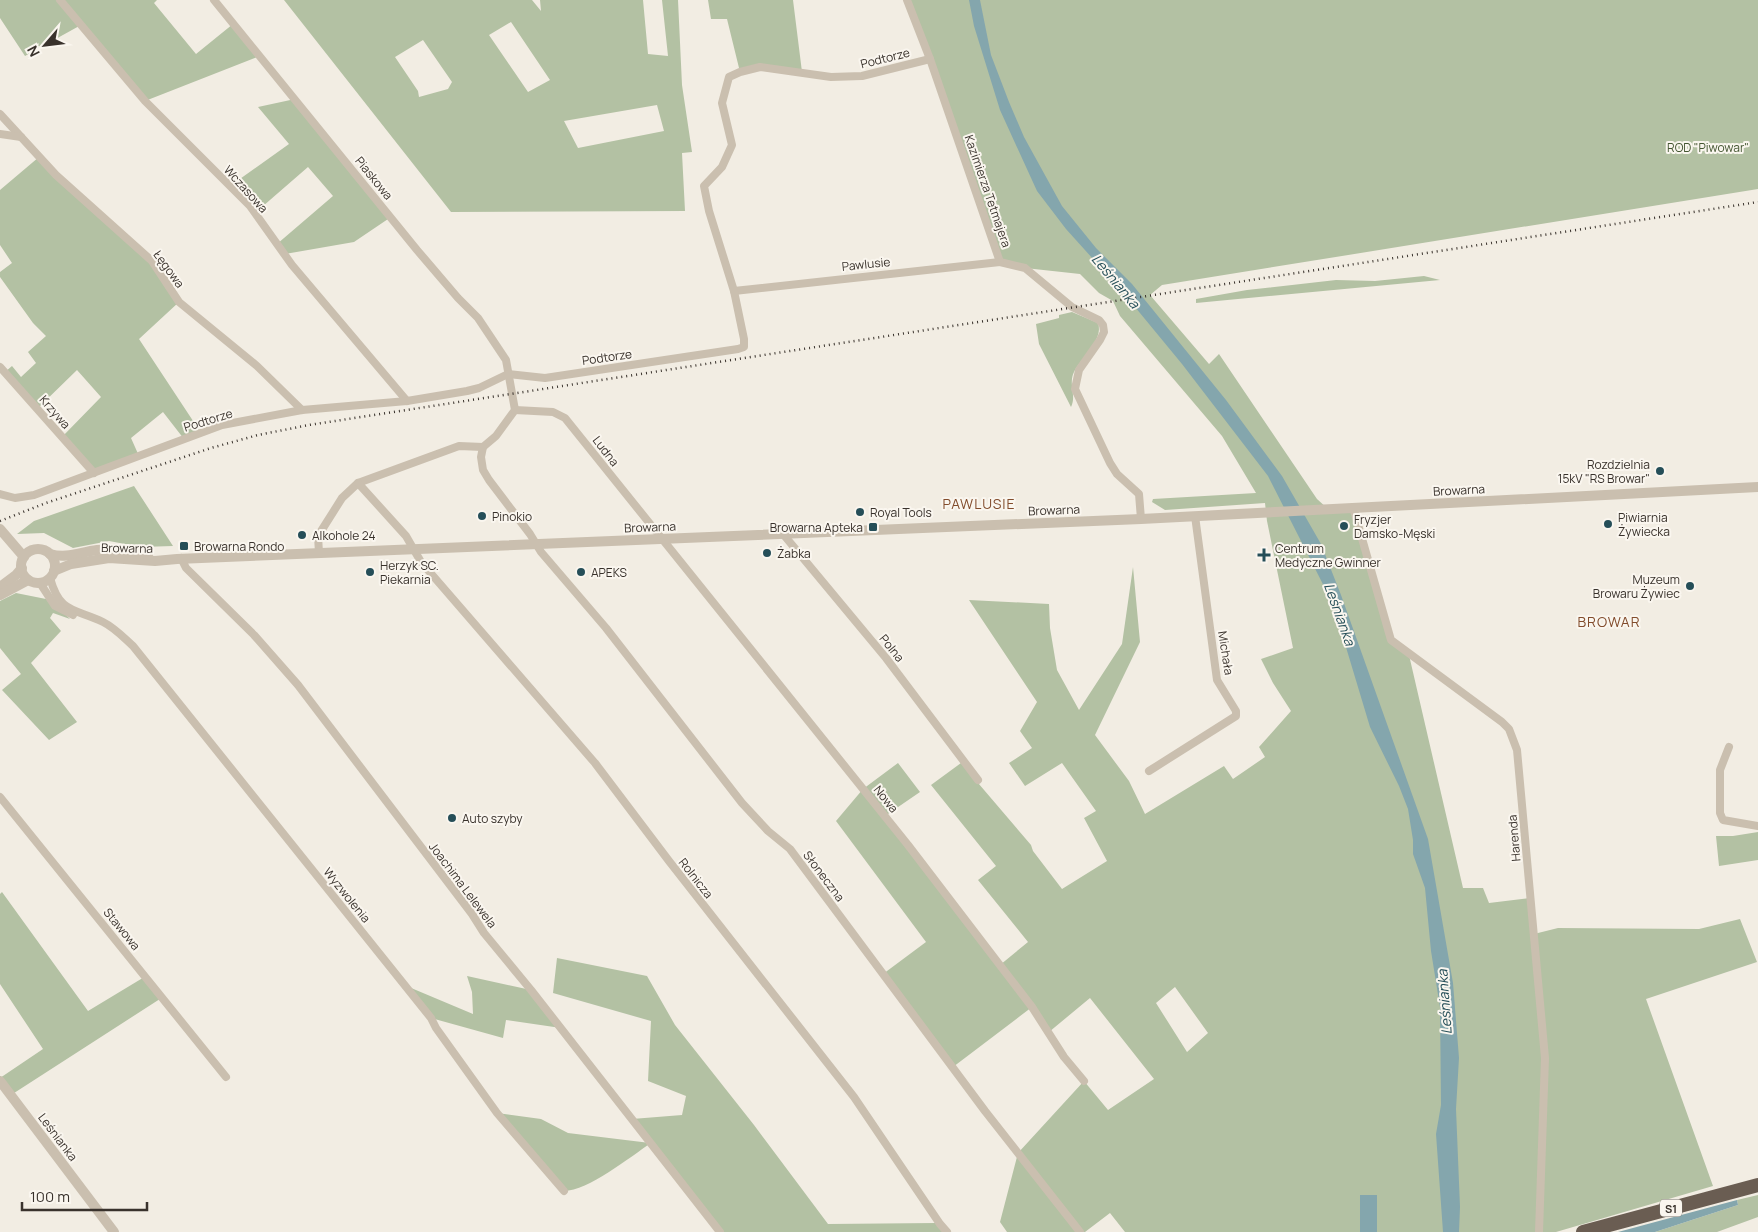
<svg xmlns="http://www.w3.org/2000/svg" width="1758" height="1232" font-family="Manrope,sans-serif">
	<rect width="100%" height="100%" fill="#f2ede3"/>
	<g fill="#b3c1a3" fill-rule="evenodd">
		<path d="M 0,0 L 157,0 L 154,3 L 196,54 L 233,24 L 260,56 L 145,101 L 81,25 L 25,56 L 0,18 Z"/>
		<path d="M 284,0 L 532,0 L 541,11 L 540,0 L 643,0 L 648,54 L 668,56 L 662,0 L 678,0 L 682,85 L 692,152 L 682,153 L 685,211 L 451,212 ZM 511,22 L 550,80 L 528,92 L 489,35 ZM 423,40 L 452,82 L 448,89 L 419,97 L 418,91 L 395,57 ZM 657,105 L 664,131 L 578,148 L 564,121 Z"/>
		<path d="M 708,0 L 793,0 L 802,72 L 760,67 L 740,72 L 727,19 L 711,19 Z"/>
		<path d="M 907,0 L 1758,0 L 1758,189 L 1162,285 L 1150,295 L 1209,364 L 1219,354 L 1317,499 L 1328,509 L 1353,507 L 1391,640 L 1409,655 L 1463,888 L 1483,888 L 1489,903 L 1530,898 L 1534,934 L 1558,928 L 1699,929 L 1740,919 L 1757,962 L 1646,999 L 1713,1186 L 1556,1232 L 1377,1232 L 1377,1196 L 1361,1195 L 1360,1232 L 1125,1232 L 1110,1213 L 1085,1232 L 1007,1232 L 1000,1222 L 1018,1153 L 1084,1081 L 1108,1110 L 1154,1079 L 1090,998 L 1049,1032 L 1032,1007 L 953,1067 L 883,974 L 926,942 L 836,821 L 863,789 L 898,763 L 920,792 L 885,816 L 1000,965 L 1028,942 L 978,880 L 996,866 L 931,785 L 961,763 L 1031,845 L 1033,851 L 1062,889 L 1107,861 L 1084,818 L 1096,811 L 1062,763 L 1025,786 L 1009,763 L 1032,748 L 1020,731 L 1037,702 L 969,600 L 1049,604 L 1050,628 L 1057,670 L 1079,710 L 1122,644 L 1133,567 L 1140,642 L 1095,735 L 1129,781 L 1145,814 L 1224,766 L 1233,779 L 1265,757 L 1259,747 L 1291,711 L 1273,683 L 1261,659 L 1293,648 L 1267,521 L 1265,503 L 1165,510 L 1152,502 L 1153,499 L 1256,493 L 1222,436 L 1120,316 L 1113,301 L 1099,293 L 1080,274 L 1025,268 L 1000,262 ZM 1175,987 L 1208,1033 L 1187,1052 L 1156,1003 Z"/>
		<path d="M 295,99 L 391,217 L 354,242 L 285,254 L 277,244 L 333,196 L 308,167 L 255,213 L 230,186 L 289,144 L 258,107 Z"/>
		<path d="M 39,157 L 152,261 L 179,302 L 139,339 L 201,433 L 184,439 L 163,412 L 131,438 L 139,456 L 94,473 L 62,437 L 101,397 L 77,370 L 37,409 L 5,372 L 12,366 L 21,377 L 36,363 L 28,352 L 46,336 L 33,323 L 0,277 L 0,272 L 12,263 L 0,245 L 0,190 Z"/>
		<path d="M 1424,276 L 1440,280 L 1196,303 L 1196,299 L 1247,290 L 1336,280 L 1375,281 Z"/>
		<path d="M 1072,312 L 1098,323 C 1104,340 1081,358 1074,372 C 1068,384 1077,396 1071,407 L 1039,344 L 1036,324 L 1059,318 L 1059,315 Z"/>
		<path d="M 134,486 L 173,546 L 141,547 L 109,541 L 73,548 L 44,533 L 17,534 L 34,521 Z"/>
		<path d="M 16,593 L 46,599 L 54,609 L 66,615 L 70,619 L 53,613 L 50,618 L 61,631 L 31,663 L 77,722 L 49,740 L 2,690 L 21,674 L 0,648 L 0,601 Z"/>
		<path d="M 1758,832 L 1758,860 L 1719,866 L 1716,836 L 1733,836 Z"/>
		<path d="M 2,892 L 88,1011 L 146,976 L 163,997 L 11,1095 L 0,1078 L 43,1049 L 0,984 L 0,894 Z"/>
		<path d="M 557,958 L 647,976 L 675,1025 L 754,1125 L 828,1224 L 936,1223 L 946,1232 L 720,1232 L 651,1143 C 630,1157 588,1191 564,1191 L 497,1113 L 541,1119 L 568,1133 L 650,1143 L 632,1119 L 682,1115 L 686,1096 L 648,1081 L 651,1021 L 553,993 Z"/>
		<path d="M 467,976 L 531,990 L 561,1028 L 506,1020 L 503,1038 L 431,1018 L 404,985 L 473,1014 L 472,992 Z"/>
		<path d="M 1758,1195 L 1758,1217 L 1717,1232 L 1655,1232 L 1738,1205 L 1737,1200 Z"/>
	</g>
	<g fill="#84a6ad">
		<path d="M 969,0 L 980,0 L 991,55 L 1009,102 L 1024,137 L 1062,206 L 1096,248 L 1132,284 L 1226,400 L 1282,476 L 1321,544 L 1341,595 L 1428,839 L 1453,983 L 1459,1058 L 1456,1109 L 1460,1207 L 1459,1232 L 1443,1232 L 1436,1134 L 1441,1105 L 1440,1007 L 1431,951 L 1425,888 L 1413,854 L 1413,840 L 1408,809 L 1399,786 L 1370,727 L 1333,604 L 1268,476 L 1182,364 L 1121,290 L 1066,229 L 1037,191 L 1000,110 L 974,26 Z"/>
		<rect x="1360" y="1195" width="17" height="37"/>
		<path d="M 1737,1200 L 1738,1205 L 1655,1232 L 1618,1232 Z"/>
	</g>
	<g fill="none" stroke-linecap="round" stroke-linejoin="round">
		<g stroke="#cabfaf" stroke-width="8">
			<path d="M 60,0 L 145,101 L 250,206 L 292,265 L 407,401"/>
			<path d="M 214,0 L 417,250 L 458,298 L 478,318 L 506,360 L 515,410 L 496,436 L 483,447 L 459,446 L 358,483 L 342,498 L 318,536 L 319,553"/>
			<path d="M 907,0 L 930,59 L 1000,262 L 1025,268 L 1072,307 L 1099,320 L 1103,325 L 1104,332 L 1100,340 L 1079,370 L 1075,389 L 1110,463 L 1117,474 L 1139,494 L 1141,519"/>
			<path d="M 0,114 L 56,175 L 152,261 L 179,302 L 257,366 L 302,410"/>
			<path d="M 0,134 L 21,137"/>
			<path d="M 734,291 L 1000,262"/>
			<path d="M 0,367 L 94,473"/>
			<path d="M 515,410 L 553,412 L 565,418 L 908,845 L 1032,1007 L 1064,1057 L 1084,1081"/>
			<path d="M 483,447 L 481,457 L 483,470 L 489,480 L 530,534 L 541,552 L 606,628 L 742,803 L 768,831 L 790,849 L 985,1111 L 1080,1232"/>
			<path d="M 358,483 L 406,536 L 421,562 L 595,763 L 669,861 L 854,1097 L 940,1224 L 947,1232"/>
			<path d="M 0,494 L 15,498 L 34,495 L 222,425 L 302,410 L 407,401 L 467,391 L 479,388 L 508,374 L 545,378 L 738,349 L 744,347 L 744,339 L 734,291 L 709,211 L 704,186 L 722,167 L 732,145 L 722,103 L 729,77 L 740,72 L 760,67 L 831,77 L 862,76 L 930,59"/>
			<path d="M 1353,507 L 1391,640 L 1502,722 L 1509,729 L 1517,750 L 1545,1058 L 1539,1232"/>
			<path d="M 783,534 L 886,658 L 978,780"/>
			<path d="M 181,558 L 186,568 L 254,635 L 298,685 L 472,914 L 484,933 L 531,990 L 720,1232"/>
			<path d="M 50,578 C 60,614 74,608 103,622 C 115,628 123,637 133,646 L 431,1018 L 436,1028 L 497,1113 L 564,1191"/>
			<path d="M 40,583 L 55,606 L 73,615"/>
			<path d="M 1729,747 L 1720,770 L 1720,813 L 1723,820 L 1758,826"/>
			<path d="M 1149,771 L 1236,716 L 1236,711 L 1217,680 L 1195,516"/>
			<path d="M 0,797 L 226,1077"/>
		</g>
		<g stroke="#cabfaf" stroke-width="10">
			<path d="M 0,529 L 24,557"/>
			<circle cx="38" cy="566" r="17"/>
			<path d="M 50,554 C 67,559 80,552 97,550 C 115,548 131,551 148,555"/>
			<path d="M 54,571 L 71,564 L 109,558 L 155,561 L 177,559 L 1141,519 L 1758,487"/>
			<path d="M 0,587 L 16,575 L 22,568"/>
			<path d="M 0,595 L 28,580"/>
			<path d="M 0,1081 L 114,1232"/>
		</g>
		<path stroke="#6a5d52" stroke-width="14" d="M 1583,1232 L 1758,1185"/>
		<path stroke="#39322c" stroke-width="2.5" stroke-dasharray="1 4" stroke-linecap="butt" d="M 0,521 L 46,503 L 211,448 L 258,435 L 309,425 L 1758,202"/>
	</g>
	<g fill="#254e58" stroke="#faf6ef" stroke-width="2">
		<circle cx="1660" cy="471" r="5"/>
		<circle cx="860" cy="512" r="5"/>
		<circle cx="482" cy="516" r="5"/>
		<circle cx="1608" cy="524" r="5"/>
		<circle cx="1344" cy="526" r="5"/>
		<rect x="868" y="522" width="10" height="10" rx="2.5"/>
		<circle cx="302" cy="535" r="5"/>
		<rect x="179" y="541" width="10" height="10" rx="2.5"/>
		<circle cx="767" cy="553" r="5"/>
		<path d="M1261.5 547.5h5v5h5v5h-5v5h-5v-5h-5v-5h5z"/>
		<circle cx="370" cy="572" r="5"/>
		<circle cx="581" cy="572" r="5"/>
		<circle cx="1690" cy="586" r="5"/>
		<circle cx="452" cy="818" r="5"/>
	</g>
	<g text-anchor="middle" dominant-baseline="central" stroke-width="4" stroke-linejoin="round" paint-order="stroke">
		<rect fill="#faf6ef" stroke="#736d66" stroke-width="1" x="1660" y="1199.5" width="22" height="17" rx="4"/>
		<g font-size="11" font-weight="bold" fill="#39322c">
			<text x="1671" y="1208">S1</text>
		</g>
		<g font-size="12" fill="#39322c" stroke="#faf6ef">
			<text transform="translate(885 58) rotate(-14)">Podtorze</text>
			<text transform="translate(374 178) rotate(51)">Piaskowa</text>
			<text transform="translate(246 189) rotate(48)">Wczasowa</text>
			<text transform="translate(988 191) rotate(71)">Kazimierza Tetmajera</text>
			<text transform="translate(866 264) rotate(-6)">Pawlusie</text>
			<text transform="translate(169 269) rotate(54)">Łęgowa</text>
			<text transform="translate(607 357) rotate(-8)">Podtorze</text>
			<text transform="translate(55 412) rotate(49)">Krzywa</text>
			<text transform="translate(208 420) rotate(-17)">Podtorze</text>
			<text transform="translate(606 451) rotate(52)">Ludna</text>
			<text transform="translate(1459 490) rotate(-3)">Browarna</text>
			<text transform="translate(1054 510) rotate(-2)">Browarna</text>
			<text transform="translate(650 527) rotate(-2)">Browarna</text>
			<text transform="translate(127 548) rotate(1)">Browarna</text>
			<text transform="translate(892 648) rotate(51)">Polna</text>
			<text transform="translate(1226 653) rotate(81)">Michała</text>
			<text transform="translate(886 799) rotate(51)">Nowa</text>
			<text transform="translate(1514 838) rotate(-95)">Harenda</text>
			<text transform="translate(824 876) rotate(53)">Słoneczna</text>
			<text transform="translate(696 878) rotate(52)">Rolnicza</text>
			<text transform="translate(463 885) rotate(53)">Joachima Lelewela</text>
			<text transform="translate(347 895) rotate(51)">Wyzwolenia</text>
			<text transform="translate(122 929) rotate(51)">Stawowa</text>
			<text transform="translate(58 1137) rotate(53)">Leśnianka</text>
		</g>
		<g font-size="12" fill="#445632" stroke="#faf6ef">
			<text x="1708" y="147">ROD "Piwowar"</text>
		</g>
		<g font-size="12" fill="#39322c" stroke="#faf6ef" text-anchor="start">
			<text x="1650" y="464" text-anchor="end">Rozdzielnia<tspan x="1650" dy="14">15kV "RS Browar"</tspan></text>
			<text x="870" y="512">Royal Tools</text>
			<text x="492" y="516">Pinokio</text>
			<text x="1618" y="517">Piwiarnia<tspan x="1618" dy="14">Żywiecka</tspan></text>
			<text x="1354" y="519">Fryzjer<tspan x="1354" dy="14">Damsko-Męski</tspan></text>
			<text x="863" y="527" text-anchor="end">Browarna Apteka</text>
			<text x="312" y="535">Alkohole 24</text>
			<text x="194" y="546">Browarna Rondo</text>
			<text x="1275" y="548">Centrum<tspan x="1275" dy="14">Medyczne Gwinner</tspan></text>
			<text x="777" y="553">Żabka</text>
			<text x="380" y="565">Herzyk SC.<tspan x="380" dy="14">Piekarnia</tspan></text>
			<text x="591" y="572">APEKS</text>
			<text x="1680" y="579" text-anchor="end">Muzeum<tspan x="1680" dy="14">Browaru Żywiec</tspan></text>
			<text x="462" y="818">Auto szyby</text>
		</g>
		<g font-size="14" font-style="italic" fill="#254e58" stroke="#faf6ef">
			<text transform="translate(1116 281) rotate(50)">Leśnianka</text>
			<text transform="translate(1340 614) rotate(70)">Leśnianka</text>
			<text transform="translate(1444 1002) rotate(-94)">Leśnianka</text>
		</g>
		<g font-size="14" letter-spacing="1" fill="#824c2c" stroke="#faf6ef">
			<text x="979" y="503">PAWLUSIE</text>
			<text x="1609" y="621">BROWAR</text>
		</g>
	</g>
	<g transform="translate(45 45) rotate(242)" stroke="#faf6ef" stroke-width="4" paint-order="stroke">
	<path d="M0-4L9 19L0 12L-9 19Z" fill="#39322c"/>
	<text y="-8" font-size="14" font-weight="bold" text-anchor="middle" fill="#39322c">N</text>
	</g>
	<path d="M22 1202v8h125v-8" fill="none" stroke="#39322c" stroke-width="2.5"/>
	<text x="30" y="1202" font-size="15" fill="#39322c" stroke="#faf6ef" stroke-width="4" paint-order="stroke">100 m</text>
</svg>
